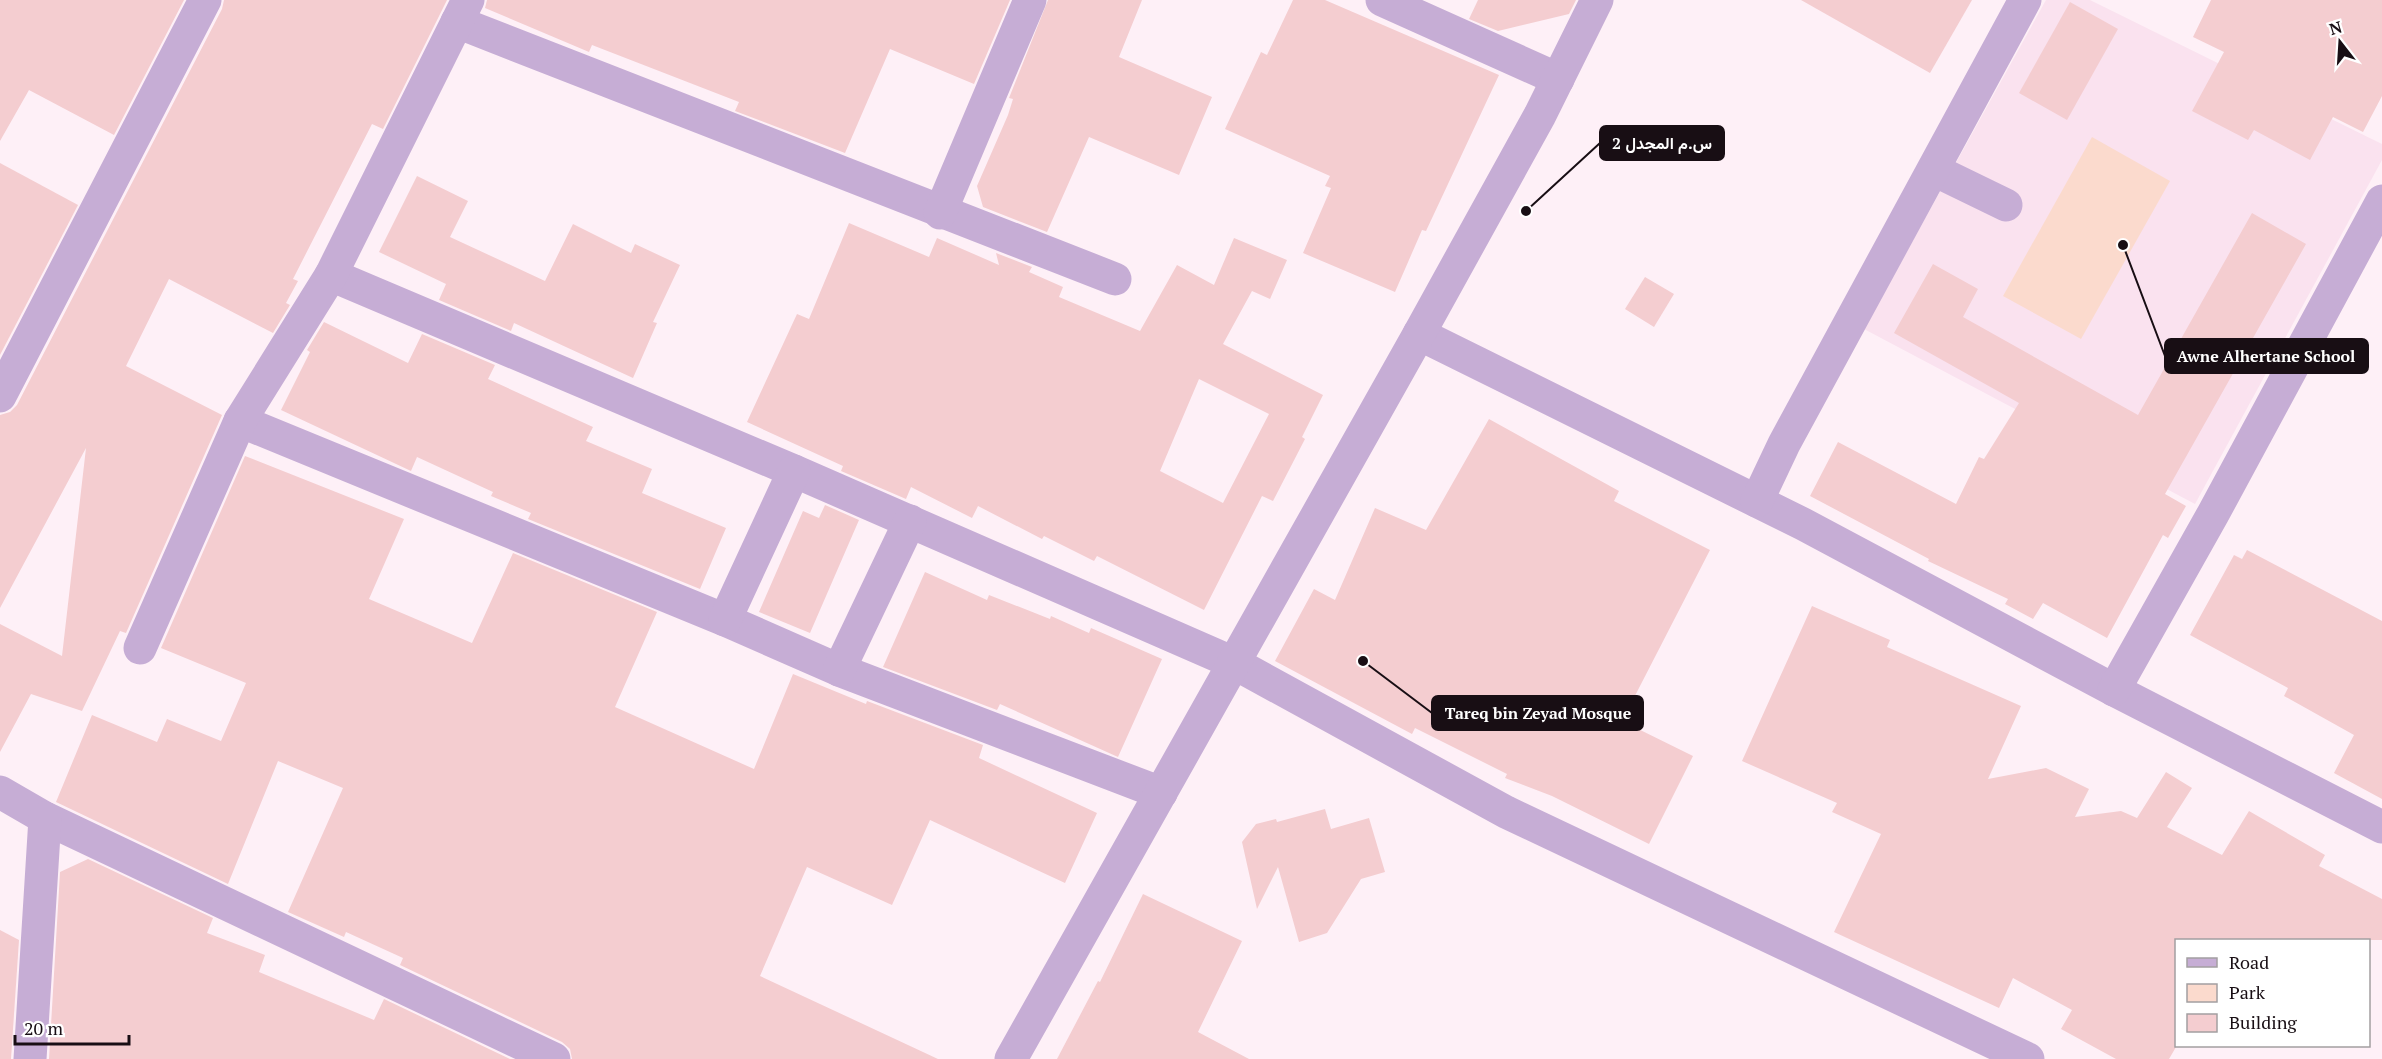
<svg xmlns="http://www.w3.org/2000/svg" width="2382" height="1059" font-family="'PT Serif',Vazirmatn,serif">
	<rect width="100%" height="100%" fill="#fef0f7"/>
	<path fill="#fae2ef" d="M 2046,0 L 2090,0 L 2382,144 L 2382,160 L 2195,504 L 1864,329 Z"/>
	<path fill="#fbdacd" d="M 2092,137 L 2170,181 L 2081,339 L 2003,296 Z"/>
	<g fill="#f4cdd0" fill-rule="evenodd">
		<path d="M 0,0 L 184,0 L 114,135 L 29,90 L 0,141 Z"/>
		<path d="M 224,0 L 447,0 L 383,129 L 372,124 L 293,279 L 298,281 L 286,303 L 290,305 L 273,333 L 169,279 L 126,366 L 222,415 L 126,633 L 120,631 L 82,711 L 31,694 L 0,752 L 0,624 L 62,656 L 86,448 L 0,608 L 0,415 L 10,412 L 17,405 L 222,9 Z"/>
		<path d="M 487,0 L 1010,0 L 974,84 L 890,49 L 845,153 L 735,111 L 739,102 L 592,45 L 589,52 L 485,8 Z"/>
		<path d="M 1048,0 L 1142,0 L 1119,57 L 1212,97 L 1179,175 L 1089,137 L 1047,232 L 983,207 L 977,186 L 1008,115 L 1013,99 L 1009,98 Z"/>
		<path d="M 1293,0 L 1325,0 L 1499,75 L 1426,231 L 1422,230 L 1395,292 L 1303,253 L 1331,188 L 1325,186 L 1330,176 L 1225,129 L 1261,52 L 1267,55 Z"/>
		<path d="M 1478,0 L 1576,0 L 1569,14 L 1498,31 L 1469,19 Z"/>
		<path d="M 1801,0 L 1972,0 L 1930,73 Z"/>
		<path d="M 2211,0 L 2382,0 L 2382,96 L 2363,132 L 2333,117 L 2310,160 L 2254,130 L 2248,140 L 2192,111 L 2224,52 L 2193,37 Z"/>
		<path d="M 2070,2 L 2118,29 L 2067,120 L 2019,93 Z"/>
		<path d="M 0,163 L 78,205 L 0,355 Z"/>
		<path d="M 417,176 L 468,201 L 450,237 L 545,281 L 573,224 L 631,253 L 635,244 L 680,265 L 653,322 L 657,323 L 633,378 L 514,323 L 511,331 L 439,300 L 446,284 L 379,252 Z"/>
		<path d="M 2252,213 L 2306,244 L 2165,494 L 2186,506 L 2168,538 L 2163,535 L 2107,638 L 2043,603 L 2033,619 L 2005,604 L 2008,599 L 1928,561 L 1929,559 L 1810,496 L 1838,442 L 1956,504 L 1979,457 L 1984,459 L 2019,403 L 1894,333 L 1933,264 L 1978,289 L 1963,317 L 2138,415 Z"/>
		<path d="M 849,223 L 929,257 L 937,238 L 999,265 L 996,253 L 1032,267 L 1029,272 L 1063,287 L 1059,297 L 1140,331 L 1177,265 L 1214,285 L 1234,238 L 1287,260 L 1270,299 L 1252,291 L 1223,344 L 1323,395 L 1302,437 L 1305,439 L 1273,501 L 1262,496 L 1204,610 L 1097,556 L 1094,561 L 1044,536 L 1042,539 L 978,506 L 972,518 L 911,487 L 906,499 L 841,471 L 843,466 L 747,422 L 797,314 L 809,319 ZM 1199,379 L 1269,414 L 1223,503 L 1160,471 Z"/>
		<path d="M 1645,277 L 1674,294 L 1654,327 L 1625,309 Z"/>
		<path d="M 324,322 L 408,363 L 422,334 L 495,365 L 488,379 L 593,427 L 586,441 L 652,469 L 642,493 L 726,528 L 700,589 L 528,519 L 531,513 L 491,496 L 493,492 L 417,457 L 411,471 L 281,410 L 310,352 L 307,350 Z"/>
		<path d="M 1489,419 L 1619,491 L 1614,501 L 1710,550 L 1622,721 L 1693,756 L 1649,844 L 1552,796 L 1505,778 L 1507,774 L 1415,728 L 1412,734 L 1275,661 L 1314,589 L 1335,600 L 1375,508 L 1426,530 Z"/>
		<path d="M 245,456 L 404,519 L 369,599 L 472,643 L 513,553 L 657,612 L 615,707 L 754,769 L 793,674 L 866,704 L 867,701 L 983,745 L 979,758 L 1097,813 L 1065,883 L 930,820 L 892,905 L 807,867 L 760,976 L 938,1059 L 572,1059 L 570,1049 L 562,1042 L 400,965 L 403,958 L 346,932 L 344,937 L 288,912 L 343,788 L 278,761 L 228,884 L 56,802 L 92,715 L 157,742 L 167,719 L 221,741 L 246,683 L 161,648 Z"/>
		<path d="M 825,505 L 859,520 L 810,633 L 759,612 L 803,511 L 819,518 Z"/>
		<path d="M 2247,550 L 2382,621 L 2382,799 L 2334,773 L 2354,735 L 2284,696 L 2288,688 L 2190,635 L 2234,555 L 2242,559 Z"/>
		<path d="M 925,572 L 987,600 L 989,595 L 1050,619 L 1051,616 L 1089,633 L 1091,628 L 1162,659 L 1118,757 L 1000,704 L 997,710 L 883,667 Z"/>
		<path d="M 1812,606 L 1890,640 L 1887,647 L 2021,706 L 1988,779 L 2046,768 L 2089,789 L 2075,817 L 2121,811 L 2137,818 L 2166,772 L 2192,788 L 2167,827 L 2222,855 L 2249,811 L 2325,855 L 2319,866 L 2382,899 L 2382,940 L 2176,940 L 2176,1047 L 2169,1059 L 2116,1059 L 2061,1029 L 2072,1010 L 2013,978 L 1999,1008 L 1834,932 L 1881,834 L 1832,812 L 1837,803 L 1742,761 Z"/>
		<path d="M 1325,809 L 1331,829 L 1369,818 L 1385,872 L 1361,879 L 1327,933 L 1299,942 L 1278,867 L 1257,909 L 1242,842 L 1256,824 L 1276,819 L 1277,822 Z"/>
		<path d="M 88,859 L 213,918 L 207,933 L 265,955 L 259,972 L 374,1020 L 384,999 L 510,1059 L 49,1059 L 60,872 Z"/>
		<path d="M 1143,894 L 1242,941 L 1198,1032 L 1249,1059 L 1057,1059 L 1098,981 L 1100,982 Z"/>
		<path d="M 0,930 L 19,940 L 11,1059 L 0,1059 Z"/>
	</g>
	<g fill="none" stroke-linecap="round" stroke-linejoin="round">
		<g stroke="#c6add5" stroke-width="33">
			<path d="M 1382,0 L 1558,79"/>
			<path d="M 457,22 L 1115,279"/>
			<path d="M 1934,170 L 2006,205"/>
			<path d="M 940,213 L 1030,0"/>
			<path d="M 331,275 L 794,471 L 1234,663 L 1506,812 L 2028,1059"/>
			<path d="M 1419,334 L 1803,524 L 2114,690 L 2382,827"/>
			<path d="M 0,396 L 205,0"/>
			<path d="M 240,421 L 725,620 L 839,670 L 1161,793"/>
			<path d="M 1757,501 L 1784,444 L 2025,0"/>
			<path d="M 725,620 L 794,471"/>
			<path d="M 140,648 L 240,421 L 331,275 L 468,0"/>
			<path d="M 839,670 L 910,521"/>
			<path d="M 2114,690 L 2213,514 L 2382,201"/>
			<path d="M 0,792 L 45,818 L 554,1059"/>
			<path d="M 30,1059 L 45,818"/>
			<path d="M 1011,1059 L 1419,334 L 1540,115 L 1597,0"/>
		</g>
	</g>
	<path fill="none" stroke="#180e14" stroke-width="2" d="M1526 211L1600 143M2123 245L2165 356M1363 661L1432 713"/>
	<g fill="#180e14" stroke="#fff" stroke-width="2">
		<circle cx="1526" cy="211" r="6"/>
		<circle cx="2123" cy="245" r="6"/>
		<circle cx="1363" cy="661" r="6"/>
	</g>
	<g fill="#180e14" stroke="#180e14" stroke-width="2">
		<rect x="1600" y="126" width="124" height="34" rx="6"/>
		<rect x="2165" y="339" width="203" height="34" rx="6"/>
		<rect x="1432" y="696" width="211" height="34" rx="6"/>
	</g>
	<g font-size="16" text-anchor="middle" font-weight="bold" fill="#fff">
		<text x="1662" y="149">س.م المجدل 2</text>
		<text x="2266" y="362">Awne Alhertane School</text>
		<text x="1538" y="719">Tareq bin Zeyad Mosque</text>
	</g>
	<rect x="2175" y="939" width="195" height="108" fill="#ffffff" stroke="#a39fa1" stroke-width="1.5"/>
	<rect x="2187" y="958" width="30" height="9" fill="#c6add5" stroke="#a39fa1" stroke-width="1.5"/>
	<text x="2229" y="969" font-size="18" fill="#180e14">Road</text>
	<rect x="2187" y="984" width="30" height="18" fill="#fbdacd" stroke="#a39fa1" stroke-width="1.5"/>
	<text x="2229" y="999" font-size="18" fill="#180e14">Park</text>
	<rect x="2187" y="1014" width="30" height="18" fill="#f4cdd0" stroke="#a39fa1" stroke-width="1.5"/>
	<text x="2229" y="1029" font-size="18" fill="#180e14">Building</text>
	<g transform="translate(2340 42) rotate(343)" stroke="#ffffff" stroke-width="4.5" paint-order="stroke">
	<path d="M0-4.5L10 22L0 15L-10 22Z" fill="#180e14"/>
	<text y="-9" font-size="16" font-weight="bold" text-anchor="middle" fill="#180e14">N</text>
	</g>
	<path d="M15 1035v9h114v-9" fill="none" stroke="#180e14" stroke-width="3"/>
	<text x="24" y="1035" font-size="18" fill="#180e14" stroke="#ffffff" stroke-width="4.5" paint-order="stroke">20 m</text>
</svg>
